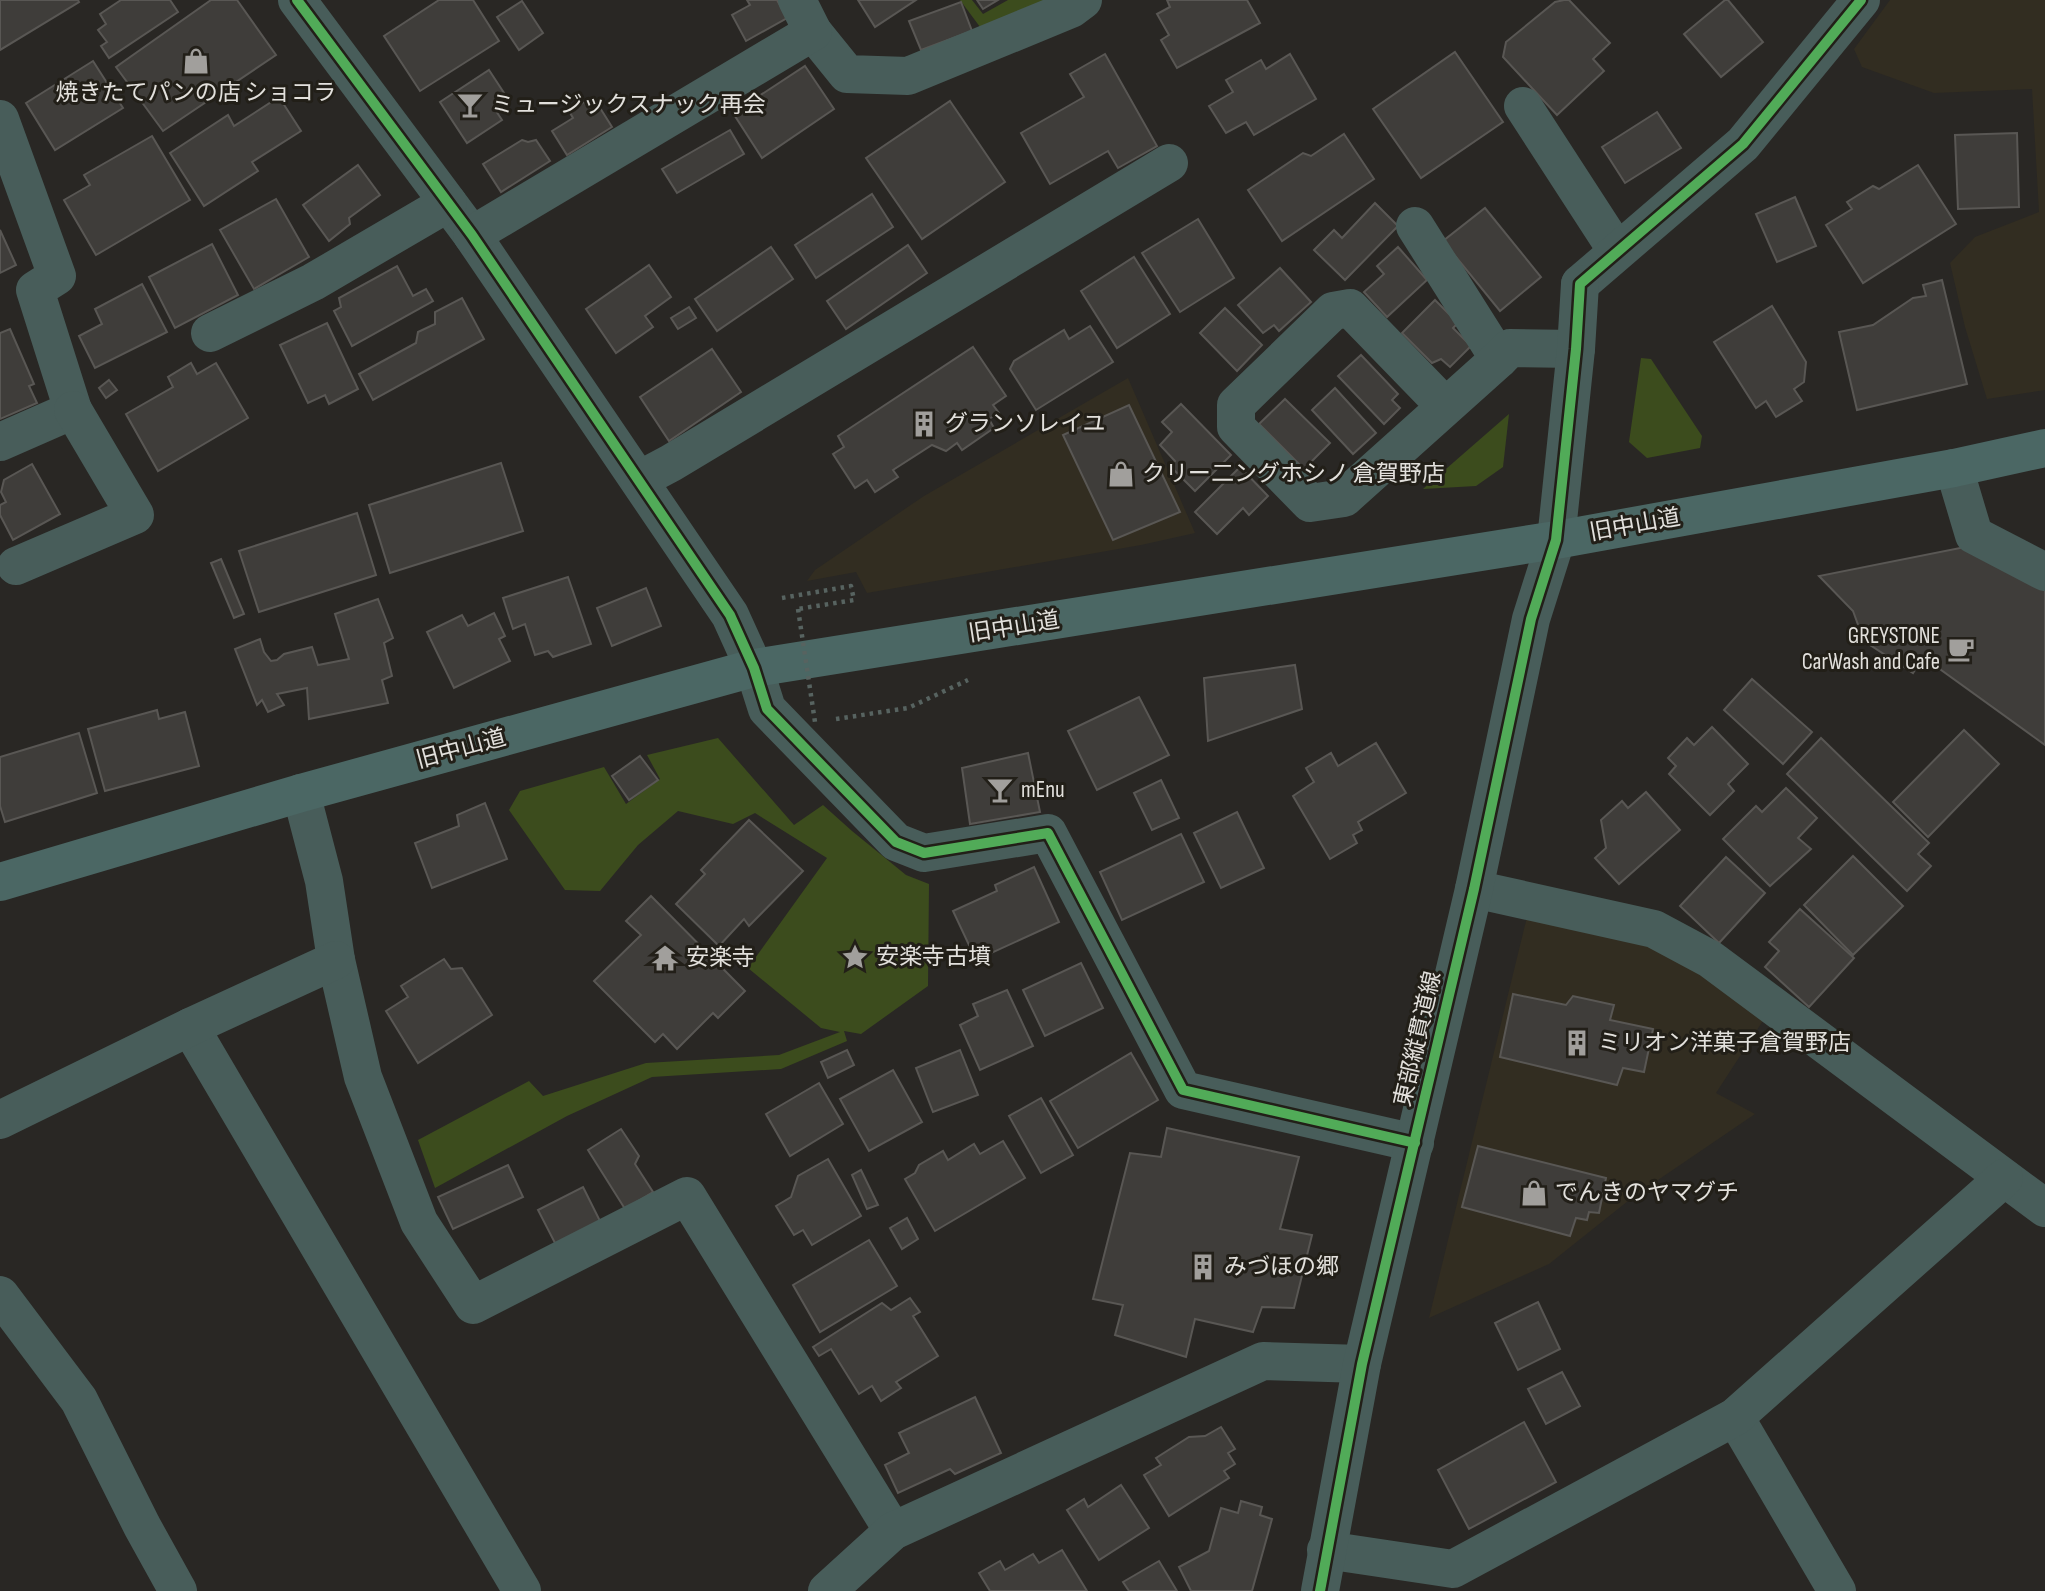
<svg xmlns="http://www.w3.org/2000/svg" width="2045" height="1591" font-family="'Sofia Sans Condensed','Noto Sans JP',sans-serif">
	<rect width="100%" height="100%" fill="#292724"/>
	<g fill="#322d21">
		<path d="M 1890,0 L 2045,0 L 2045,390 L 1987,399 L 1965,327 L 1950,263 L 1975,237 L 2039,212 L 2032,89 L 1934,93 L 1862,67 L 1854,49 Z"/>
		<path d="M 1128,378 L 1195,533 L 1141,545 L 867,593 L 856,572 L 807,581 L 815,570 L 924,496 Z"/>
		<path d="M 1527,917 L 1651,944 L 1768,1013 L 1716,1093 L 1755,1114 L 1633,1197 L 1549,1264 L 1429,1318 Z"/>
	</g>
	<g fill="#3c4c1d">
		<path d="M 960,0 L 972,0 L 983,14 L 1008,0 L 1051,0 L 983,31 Z"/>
		<path d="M 1641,358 L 1651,359 L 1702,436 L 1700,448 L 1647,458 L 1629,442 Z"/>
		<path d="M 1509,414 L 1503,467 L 1476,486 L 1423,489 Z"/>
		<path d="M 718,738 L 794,825 L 823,805 L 852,831 L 906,875 L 929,884 L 928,986 L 861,1034 L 844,1031 L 847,1041 L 781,1069 L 652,1077 L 567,1116 L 435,1188 L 418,1140 L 529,1081 L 543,1096 L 646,1063 L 779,1055 L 840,1032 L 821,1028 L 748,968 L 827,858 L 755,813 L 733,824 L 678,811 L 638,845 L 600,891 L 565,890 L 509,810 L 520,791 L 604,767 L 626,804 L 660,779 L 647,755 Z"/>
	</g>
	<g fill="#3f3d3a" stroke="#595754" stroke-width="2">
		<path d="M 0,0 L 78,0 L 79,2 L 0,50 Z"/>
		<path d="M 121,0 L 170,0 L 178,12 L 109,58 L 101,46 L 107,42 L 98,30 L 106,24 L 100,14 Z"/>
		<path d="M 211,0 L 237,0 L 276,55 L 163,131 L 116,67 Z"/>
		<path d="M 473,0 L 499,41 L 420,91 L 384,36 L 439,0 Z"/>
		<path d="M 747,0 L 777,0 L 787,18 L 746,41 L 732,15 L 750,5 Z"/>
		<path d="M 858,0 L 916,0 L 875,27 Z"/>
		<path d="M 977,0 L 998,0 L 983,9 Z"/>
		<path d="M 1167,0 L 1247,0 L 1260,23 L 1177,68 L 1161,40 L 1169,35 L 1157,14 L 1170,7 Z"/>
		<path d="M 1564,0 L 1569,0 L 1610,43 L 1593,59 L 1604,71 L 1557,115 L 1503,57 L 1506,42 L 1555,2 Z"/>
		<path d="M 1725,0 L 1728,0 L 1763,42 L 1721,77 L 1684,34 Z"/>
		<path d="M 522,1 L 543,33 L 519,50 L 497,17 Z"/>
		<path d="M 961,2 L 972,31 L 921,50 L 909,21 Z"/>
		<path d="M 1455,52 L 1503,122 L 1421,178 L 1373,109 Z"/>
		<path d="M 1105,54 L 1157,146 L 1118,168 L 1108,151 L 1050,184 L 1021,133 L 1084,97 L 1070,74 Z"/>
		<path d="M 1290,54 L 1316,99 L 1254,135 L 1246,122 L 1226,133 L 1209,106 L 1233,92 L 1226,80 L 1261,60 L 1266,69 Z"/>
		<path d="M 93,61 L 123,108 L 55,150 L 26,103 Z"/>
		<path d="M 805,66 L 834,109 L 762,158 L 733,113 Z"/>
		<path d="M 489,70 L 508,99 L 494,108 L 502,120 L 467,143 L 440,102 Z"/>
		<path d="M 279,97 L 301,131 L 252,162 L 258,171 L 204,206 L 170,153 L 228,115 L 234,126 Z"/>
		<path d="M 590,99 L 594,106 L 597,103 L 612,127 L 567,155 L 552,131 L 573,118 L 569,111 Z"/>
		<path d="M 950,101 L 1005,182 L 922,239 L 866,158 Z"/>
		<path d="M 1657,112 L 1681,148 L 1625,183 L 1602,147 Z"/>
		<path d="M 730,130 L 744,154 L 677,193 L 662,169 Z"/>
		<path d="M 2017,133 L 2019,207 L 1958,209 L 1955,135 Z"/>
		<path d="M 1344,134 L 1374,179 L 1282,241 L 1248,190 L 1303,153 L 1311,156 Z"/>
		<path d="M 152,136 L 190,200 L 96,255 L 64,200 L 90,185 L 84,175 Z"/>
		<path d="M 522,140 L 528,142 L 536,140 L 550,161 L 501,192 L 483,164 Z"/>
		<path d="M 358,165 L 380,195 L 349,218 L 350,224 L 329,241 L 303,205 Z"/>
		<path d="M 1918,165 L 1956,224 L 1863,283 L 1826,225 L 1852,209 L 1847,202 L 1873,186 L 1879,189 Z"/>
		<path d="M 872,194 L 893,227 L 816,278 L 795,245 Z"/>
		<path d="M 1795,197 L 1816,246 L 1777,262 L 1756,214 Z"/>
		<path d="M 276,199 L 309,257 L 254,289 L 220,230 Z"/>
		<path d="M 1375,203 L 1398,226 L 1345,280 L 1314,250 L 1334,230 L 1342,238 Z"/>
		<path d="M 1485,208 L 1541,277 L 1500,311 L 1443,241 Z"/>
		<path d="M 1198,219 L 1234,278 L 1180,312 L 1142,253 Z"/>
		<path d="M 0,230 L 16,265 L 0,273 Z"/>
		<path d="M 212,244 L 238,295 L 175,328 L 149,277 Z"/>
		<path d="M 908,245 L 927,273 L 846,329 L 827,301 Z"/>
		<path d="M 771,247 L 793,279 L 717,331 L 695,299 Z"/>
		<path d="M 1398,247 L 1427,280 L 1387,317 L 1364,292 L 1384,274 L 1377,266 Z"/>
		<path d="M 1134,257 L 1170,314 L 1117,348 L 1081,291 Z"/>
		<path d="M 649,265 L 671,297 L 645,316 L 653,327 L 616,353 L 586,309 Z"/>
		<path d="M 397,266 L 413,296 L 426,289 L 433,301 L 352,346 L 334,311 L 341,307 L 339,298 Z"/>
		<path d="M 1280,268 L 1311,302 L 1279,331 L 1274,325 L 1263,333 L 1238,305 Z"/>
		<path d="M 1942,280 L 1967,384 L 1857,410 L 1839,332 L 1873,325 L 1913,298 L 1926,296 L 1923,285 Z"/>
		<path d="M 142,284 L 167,332 L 95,368 L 79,336 L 102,324 L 95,309 Z"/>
		<path d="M 462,298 L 484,339 L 373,400 L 359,374 L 416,343 L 418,332 L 435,324 L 435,312 Z"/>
		<path d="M 1435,300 L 1458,323 L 1453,328 L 1471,346 L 1450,367 L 1441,359 L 1432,363 L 1402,333 Z"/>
		<path d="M 1772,306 L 1806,362 L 1804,382 L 1794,389 L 1802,401 L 1776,417 L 1766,401 L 1756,408 L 1714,342 Z"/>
		<path d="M 689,307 L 696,318 L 678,329 L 671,318 Z"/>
		<path d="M 1225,308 L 1262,345 L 1237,371 L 1200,333 Z"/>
		<path d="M 327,323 L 358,389 L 329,404 L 325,395 L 308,403 L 280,345 Z"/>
		<path d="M 1090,326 L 1113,362 L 1036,410 L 1010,369 L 1014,361 L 1064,330 L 1069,339 Z"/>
		<path d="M 10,329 L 34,384 L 29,386 L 37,403 L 0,419 L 0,333 Z"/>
		<path d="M 973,347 L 1006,396 L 993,405 L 999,413 L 989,419 L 994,428 L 962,450 L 957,443 L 946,451 L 932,445 L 893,470 L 898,477 L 875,492 L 867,480 L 855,488 L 833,454 L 844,447 L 838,436 Z"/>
		<path d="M 712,349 L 741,392 L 669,441 L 640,397 Z"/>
		<path d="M 1361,355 L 1398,394 L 1392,400 L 1400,408 L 1384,424 L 1338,376 Z"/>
		<path d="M 191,363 L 197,374 L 216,363 L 248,418 L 158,471 L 126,414 L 173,387 L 168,377 Z"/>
		<path d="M 109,380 L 117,390 L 106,398 L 99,388 Z"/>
		<path d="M 1335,388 L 1376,433 L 1353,454 L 1312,410 Z"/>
		<path d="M 1285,399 L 1330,443 L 1304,469 L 1259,424 Z"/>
		<path d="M 1181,404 L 1231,455 L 1195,491 L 1170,466 L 1175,461 L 1160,445 L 1172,432 L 1162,422 Z"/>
		<path d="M 1129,405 L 1180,512 L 1113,540 L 1063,435 Z"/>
		<path d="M 501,463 L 523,531 L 390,573 L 369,505 Z"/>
		<path d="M 32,464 L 60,514 L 13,540 L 0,515 L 0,505 L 6,502 L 1,492 L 4,480 Z"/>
		<path d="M 1240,467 L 1268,496 L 1249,515 L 1243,508 L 1217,534 L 1195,512 Z"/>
		<path d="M 357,513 L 376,575 L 259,612 L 239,551 Z"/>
		<path d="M 1970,546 L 2045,587 L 2045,745 L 1923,657 L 1913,673 L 1864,641 L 1853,611 L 1819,576 Z"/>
		<path d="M 221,559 L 244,614 L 234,618 L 211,563 Z"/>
		<path d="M 568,577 L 591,644 L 553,657 L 548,651 L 535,655 L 525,624 L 513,629 L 503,598 Z"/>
		<path d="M 646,588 L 661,626 L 612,646 L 597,608 Z"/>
		<path d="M 378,599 L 393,638 L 384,643 L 392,676 L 382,680 L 388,703 L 309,719 L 307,688 L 277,694 L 284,705 L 268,712 L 262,700 L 257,705 L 235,649 L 260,639 L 264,652 L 271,661 L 277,660 L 284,654 L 312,647 L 318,665 L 349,659 L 335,614 Z"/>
		<path d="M 494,613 L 505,636 L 499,639 L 510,661 L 454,688 L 427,632 L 462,615 L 468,626 Z"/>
		<path d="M 1295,665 L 1302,709 L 1208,741 L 1204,678 Z"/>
		<path d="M 1752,679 L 1812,732 L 1783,764 L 1724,710 Z"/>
		<path d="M 1139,697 L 1169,755 L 1097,790 L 1068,731 Z"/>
		<path d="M 157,710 L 159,719 L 185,712 L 199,766 L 105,791 L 88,729 Z"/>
		<path d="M 1712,727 L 1748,764 L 1728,784 L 1734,791 L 1710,815 L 1669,774 L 1676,766 L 1668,758 L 1687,738 L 1694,745 Z"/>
		<path d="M 1964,730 L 1999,764 L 1928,837 L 1893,802 Z"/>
		<path d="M 79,733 L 97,793 L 5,822 L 0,806 L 0,757 Z"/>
		<path d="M 1821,738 L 1929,843 L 1918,854 L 1931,866 L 1907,891 L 1787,774 Z"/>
		<path d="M 1376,743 L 1406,793 L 1358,822 L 1362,830 L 1353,835 L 1357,843 L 1330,859 L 1293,796 L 1314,782 L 1306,768 L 1331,753 L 1338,766 Z"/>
		<path d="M 1028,753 L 1040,812 L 970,824 L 962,768 Z"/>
		<path d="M 640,756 L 658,780 L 629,800 L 612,776 Z"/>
		<path d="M 1161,780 L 1179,818 L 1152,830 L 1134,793 Z"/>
		<path d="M 1786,788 L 1817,818 L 1798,838 L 1811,849 L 1770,886 L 1723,839 L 1756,806 L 1762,812 Z"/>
		<path d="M 1646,792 L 1680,830 L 1619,884 L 1595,858 L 1606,848 L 1601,820 L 1622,801 L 1628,808 Z"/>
		<path d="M 485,803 L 507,859 L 432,888 L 415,843 L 459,826 L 457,815 Z"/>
		<path d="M 1237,812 L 1264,868 L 1221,888 L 1194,833 Z"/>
		<path d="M 749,820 L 803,871 L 749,926 L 744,919 L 719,946 L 676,904 L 705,874 L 701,870 Z"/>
		<path d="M 1181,834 L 1204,882 L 1122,920 L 1100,872 Z"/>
		<path d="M 1853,856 L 1903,906 L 1853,955 L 1804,905 Z"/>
		<path d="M 1726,857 L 1765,893 L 1719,943 L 1680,906 Z"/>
		<path d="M 1034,867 L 1059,922 L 976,960 L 953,911 L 997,891 L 995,885 Z"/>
		<path d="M 651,896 L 745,991 L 718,1018 L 713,1013 L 677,1049 L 663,1034 L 655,1042 L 594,981 L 641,935 L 626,921 Z"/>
		<path d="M 1800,909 L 1854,958 L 1809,1007 L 1765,967 L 1779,951 L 1769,942 Z"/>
		<path d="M 444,959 L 451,969 L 462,968 L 492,1015 L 418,1063 L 386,1011 L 408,997 L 401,986 Z"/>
		<path d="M 1081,963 L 1103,1008 L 1045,1036 L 1023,990 Z"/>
		<path d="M 1007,990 L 1033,1046 L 980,1070 L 960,1025 L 978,1016 L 973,1004 Z"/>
		<path d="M 1513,994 L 1566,1005 L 1573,996 L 1614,1005 L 1610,1020 L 1653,1029 L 1644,1072 L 1623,1068 L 1617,1085 L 1500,1057 Z"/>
		<path d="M 847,1050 L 854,1065 L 828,1078 L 821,1062 Z"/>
		<path d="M 960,1050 L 978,1095 L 933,1112 L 916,1068 Z"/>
		<path d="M 1131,1053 L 1158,1100 L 1078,1148 L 1050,1101 Z"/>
		<path d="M 893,1070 L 922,1122 L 869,1151 L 840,1099 Z"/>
		<path d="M 819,1083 L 843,1124 L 790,1156 L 766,1114 Z"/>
		<path d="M 1041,1098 L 1073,1155 L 1041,1173 L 1009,1116 Z"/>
		<path d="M 1167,1128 L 1299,1157 L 1280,1229 L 1312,1235 L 1294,1308 L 1262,1307 L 1253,1332 L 1195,1319 L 1186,1357 L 1115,1335 L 1123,1305 L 1093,1299 L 1130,1153 L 1161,1157 Z"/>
		<path d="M 621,1129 L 639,1156 L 635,1164 L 653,1192 L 625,1209 L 588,1150 Z"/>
		<path d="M 1003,1141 L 1025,1178 L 935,1231 L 905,1179 L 915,1173 L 919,1165 L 943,1151 L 948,1160 L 974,1144 L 980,1154 Z"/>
		<path d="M 1478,1146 L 1606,1178 L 1599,1213 L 1589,1212 L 1587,1220 L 1576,1218 L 1570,1236 L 1462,1207 Z"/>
		<path d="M 828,1159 L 861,1216 L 812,1245 L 803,1230 L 794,1235 L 776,1206 L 791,1197 L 798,1176 Z"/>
		<path d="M 508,1165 L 523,1197 L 453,1229 L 438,1197 Z"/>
		<path d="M 861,1170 L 878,1205 L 867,1209 L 852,1175 Z"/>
		<path d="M 583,1187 L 601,1223 L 556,1245 L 538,1210 Z"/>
		<path d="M 907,1218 L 918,1239 L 902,1249 L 890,1228 Z"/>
		<path d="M 869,1240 L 897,1286 L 820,1332 L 793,1285 Z"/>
		<path d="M 910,1298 L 920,1312 L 913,1316 L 938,1356 L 896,1382 L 901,1388 L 881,1401 L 872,1386 L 859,1394 L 831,1349 L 819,1356 L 813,1347 L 882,1303 L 891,1310 Z"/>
		<path d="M 1538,1302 L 1560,1349 L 1518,1370 L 1495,1323 Z"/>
		<path d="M 1562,1372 L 1580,1406 L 1546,1424 L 1528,1389 Z"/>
		<path d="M 975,1397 L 1001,1453 L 955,1474 L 950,1469 L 898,1493 L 885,1465 L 909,1453 L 899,1433 Z"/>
		<path d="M 1524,1422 L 1556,1482 L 1469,1529 L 1438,1470 Z"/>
		<path d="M 1221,1427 L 1235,1449 L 1228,1453 L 1235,1464 L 1224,1471 L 1229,1478 L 1169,1516 L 1144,1475 L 1161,1465 L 1156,1458 L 1189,1437 L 1205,1436 Z"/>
		<path d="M 1121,1485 L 1149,1528 L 1099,1560 L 1067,1510 L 1084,1499 L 1088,1507 Z"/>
		<path d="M 1241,1501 L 1262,1507 L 1260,1515 L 1272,1519 L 1252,1591 L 1191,1591 L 1179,1567 L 1209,1551 L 1221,1508 L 1238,1513 Z"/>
		<path d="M 1062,1550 L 1087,1591 L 990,1591 L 979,1573 L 1000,1561 L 1005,1570 L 1033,1554 L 1039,1563 Z"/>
		<path d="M 1159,1561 L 1177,1591 L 1129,1591 L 1123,1582 Z"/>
	</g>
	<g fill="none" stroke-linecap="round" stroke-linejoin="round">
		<g stroke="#576360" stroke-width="4.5" stroke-dasharray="3.5 5" stroke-linecap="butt">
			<path d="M 782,598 L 851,586 L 854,600 L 798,609"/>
			<path d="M 836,719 L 908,708 L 968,680"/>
		</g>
		<g stroke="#485d5a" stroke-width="38">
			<path d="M 297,0 L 472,235 L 730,615 L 754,668 L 767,709 L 896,842 L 924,853 L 1048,833 L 1183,1090 L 1415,1143"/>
			<path d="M 813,32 L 847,74 L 908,76 L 1071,9 L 1083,0"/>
			<path d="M 1523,106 L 1617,251"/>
			<path d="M 0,119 L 57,276 L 35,290 L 73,410 L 0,442"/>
			<path d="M 1415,226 L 1499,359"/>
			<path d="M 472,235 L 813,32 L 797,0"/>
			<path d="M 1580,284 L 1743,144 L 1861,0"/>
			<path d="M 210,333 L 313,282 L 448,203"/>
			<path d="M 1445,406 L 1350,308 L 1333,311 L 1236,405 L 1236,427 L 1310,503 L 1344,498 L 1499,359 L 1510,348 L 1576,349"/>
			<path d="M 1954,468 L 1974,535 L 2045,572"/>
			<path d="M 639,480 L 671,463 L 1169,163"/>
			<path d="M 16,566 L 135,515 L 73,410"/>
			<path d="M 301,793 L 324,881 L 336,960 L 363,1077 L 419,1222 L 473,1305 L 687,1196 L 893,1531"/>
			<path d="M 1474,889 L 1654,929 L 1710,959 L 2045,1208"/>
			<path d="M 190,1027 L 522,1591"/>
			<path d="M 0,1120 L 190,1027 L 336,960"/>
			<path d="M 0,1295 L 79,1400 L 142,1526 L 178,1591"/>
			<path d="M 1735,1417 L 1837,1591"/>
			<path d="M 1326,1550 L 1453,1569 L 1735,1417 L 2004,1178"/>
			<path d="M 827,1591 L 893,1531 L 1263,1361 L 1362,1364"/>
		</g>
		<path stroke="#485d5a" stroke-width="38" d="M 1320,1591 L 1362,1364 L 1474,889 L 1531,619 L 1556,540 L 1576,349 L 1580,284"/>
		<path stroke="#4b6764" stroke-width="38" d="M 0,882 L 301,793 L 754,668 L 1556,540 L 1954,468 L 2045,448"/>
		<path stroke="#576360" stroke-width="4.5" stroke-dasharray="3.5 5" stroke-linecap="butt" d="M 798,609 L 815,722"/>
		<g stroke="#221f18" stroke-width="15">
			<g id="cycleway">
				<path d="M 297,0 L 472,235 L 730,615 L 754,668 L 767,709 L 896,842 L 924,853 L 1048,833 L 1183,1090 L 1415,1143"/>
				<path d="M 1320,1591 L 1362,1364 L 1474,889 L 1531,619 L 1556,540 L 1576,349 L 1580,284 L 1743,144 L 1861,0"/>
			</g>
		</g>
		<use href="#cycleway" stroke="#51ab58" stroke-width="10"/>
	</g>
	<defs>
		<g id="shop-bare" transform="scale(2.1)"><path d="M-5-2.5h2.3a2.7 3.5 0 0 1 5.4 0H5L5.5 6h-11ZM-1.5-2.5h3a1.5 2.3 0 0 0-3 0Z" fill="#a19f9c" stroke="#221f18" stroke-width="2.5" paint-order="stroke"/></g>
		<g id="bar-bare" transform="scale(2.1)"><path d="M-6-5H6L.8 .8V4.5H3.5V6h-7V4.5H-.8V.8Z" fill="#a19f9c" stroke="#221f18" stroke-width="2.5" paint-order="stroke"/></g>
		<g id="building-bare" transform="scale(2.1)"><path d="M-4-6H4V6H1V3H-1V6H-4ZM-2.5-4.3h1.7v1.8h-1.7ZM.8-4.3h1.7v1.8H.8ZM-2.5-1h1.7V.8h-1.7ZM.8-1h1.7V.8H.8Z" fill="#a19f9c" stroke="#221f18" stroke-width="2.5" paint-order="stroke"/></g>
		<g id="cafe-bare" transform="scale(2.1)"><path d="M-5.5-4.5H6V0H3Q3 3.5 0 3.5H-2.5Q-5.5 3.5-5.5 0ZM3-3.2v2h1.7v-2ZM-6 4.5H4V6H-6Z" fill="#a19f9c" stroke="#221f18" stroke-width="2.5" paint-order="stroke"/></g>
		<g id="sight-bare" transform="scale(2.1)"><path d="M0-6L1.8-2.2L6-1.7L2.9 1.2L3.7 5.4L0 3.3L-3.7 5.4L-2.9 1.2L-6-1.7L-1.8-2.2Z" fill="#a19f9c" stroke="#221f18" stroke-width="2.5" paint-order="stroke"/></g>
		<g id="temple-bare" transform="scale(2.1)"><path d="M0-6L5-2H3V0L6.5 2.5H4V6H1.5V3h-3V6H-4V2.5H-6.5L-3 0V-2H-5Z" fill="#a19f9c" stroke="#221f18" stroke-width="2.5" paint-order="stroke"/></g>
	</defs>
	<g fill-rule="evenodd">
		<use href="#shop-bare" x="196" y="61"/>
		<use href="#bar-bare" x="470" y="105"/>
		<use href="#building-bare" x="924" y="424"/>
		<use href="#shop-bare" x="1121" y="474"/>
		<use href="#cafe-bare" x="1961" y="649"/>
		<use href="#bar-bare" x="1000" y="790"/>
		<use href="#sight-bare" x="855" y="957"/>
		<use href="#temple-bare" x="665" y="958"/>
		<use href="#building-bare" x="1577" y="1043"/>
		<use href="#shop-bare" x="1534" y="1193"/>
		<use href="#building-bare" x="1203" y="1267"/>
	</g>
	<g text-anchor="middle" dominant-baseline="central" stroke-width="6" stroke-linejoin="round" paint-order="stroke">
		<g font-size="23" fill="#e2e0dc" stroke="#221f18" text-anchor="start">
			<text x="196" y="93" text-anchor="middle">焼きたてパンの店 ショコラ</text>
			<text x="491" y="105">ミュージックスナック再会</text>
			<text x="945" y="424">グランソレイユ</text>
			<text x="1142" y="474">クリー二ングホシノ 倉賀野店</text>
			<text x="1940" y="636" text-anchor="end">GREYSTONE<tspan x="1940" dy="26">CarWash and Cafe</tspan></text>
			<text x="1021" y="790">mEnu</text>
			<text x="876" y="957">安楽寺古墳</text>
			<text x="686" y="958">安楽寺</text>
			<text x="1598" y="1043">ミリオン洋菓子倉賀野店</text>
			<text x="1555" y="1193">でんきのヤマグチ</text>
			<text x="1224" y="1267">みづほの郷</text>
		</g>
		<g font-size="23" fill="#e2e0dc" stroke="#221f18">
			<text transform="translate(1635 525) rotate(-10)">旧中山道</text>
			<text transform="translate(1014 627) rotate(-9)">旧中山道</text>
			<text transform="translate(461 749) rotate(-15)">旧中山道</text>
			<text transform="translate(1418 1039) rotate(-77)">東部縦貫道線</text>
		</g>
	</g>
</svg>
